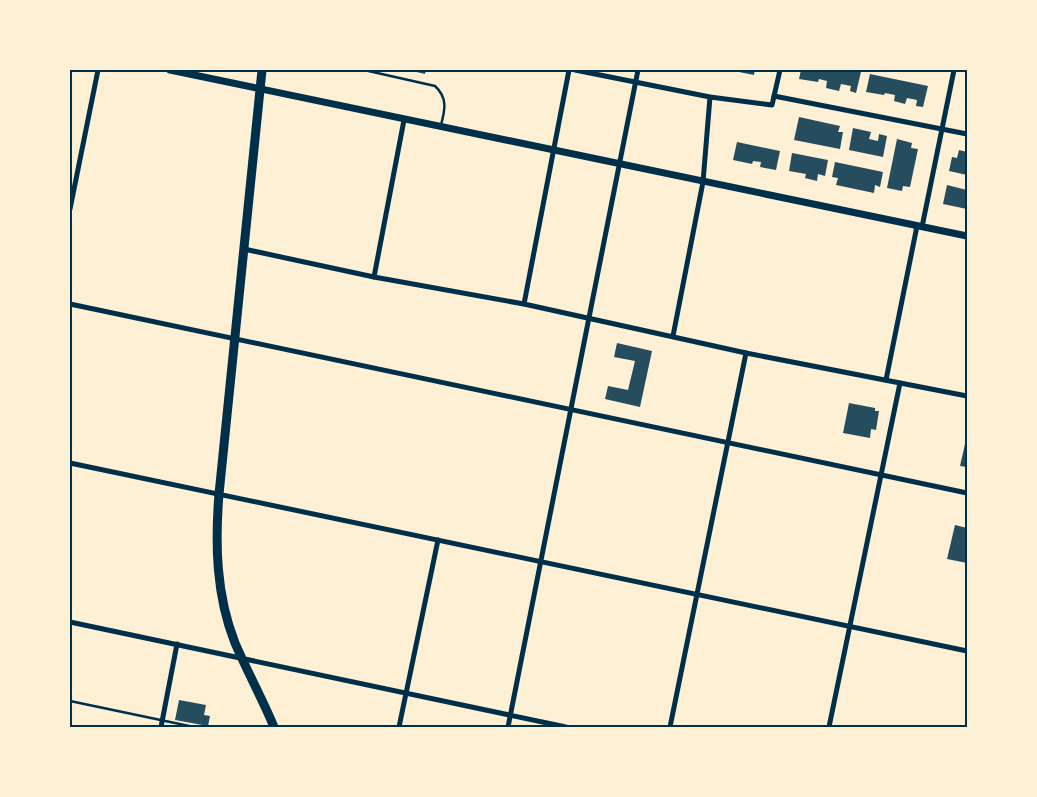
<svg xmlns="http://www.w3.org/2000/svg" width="1037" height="797" font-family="'Golos Text',sans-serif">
	<rect width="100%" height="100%" fill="#fdf0d5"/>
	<g fill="#264d5e">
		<path d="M 408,70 L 426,70 L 425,74 Z"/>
		<path d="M 739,70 L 755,70 L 754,75 L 739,72 Z"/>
		<path d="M 801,70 L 861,72 L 856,93 L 850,91 L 851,86 L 841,84 L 839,91 L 826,88 L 827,81 L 819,79 L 818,82 L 799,79 Z"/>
		<path d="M 870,74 L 928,86 L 923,107 L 916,106 L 917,100 L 907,98 L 905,104 L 894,101 L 895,95 L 885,93 L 884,95 L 866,92 Z"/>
		<path d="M 799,117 L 840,126 L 838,132 L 843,132 L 840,149 L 794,140 Z"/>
		<path d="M 853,128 L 871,132 L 869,139 L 878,141 L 879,134 L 887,136 L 883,157 L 849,150 Z"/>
		<path d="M 897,139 L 912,143 L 911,148 L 918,149 L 910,187 L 903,186 L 902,191 L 887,188 Z"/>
		<path d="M 737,142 L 780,151 L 776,170 L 760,167 L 761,162 L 753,161 L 752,164 L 733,160 Z"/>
		<path d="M 959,150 L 967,152 L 967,175 L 949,171 L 952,157 L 957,158 Z"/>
		<path d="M 792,153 L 828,160 L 825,176 L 818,174 L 817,181 L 805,178 L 806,174 L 789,171 Z"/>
		<path d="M 835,162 L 883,172 L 880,187 L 875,185 L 874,193 L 836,185 L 838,178 L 832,177 Z"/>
		<path d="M 947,185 L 967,190 L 967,209 L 943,204 Z"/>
		<path d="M 617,343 L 652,351 L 640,407 L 605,399 L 608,386 L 628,390 L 635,361 L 614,357 Z"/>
		<path d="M 849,403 L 875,408 L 875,411 L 879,411 L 876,430 L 871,429 L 870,438 L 843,433 Z"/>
		<path d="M 965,444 L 967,445 L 967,467 L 960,466 Z"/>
		<path d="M 955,525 L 967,528 L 967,563 L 947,559 Z"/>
		<path d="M 179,700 L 206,705 L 204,715 L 210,716 L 208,726 L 175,720 Z"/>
	</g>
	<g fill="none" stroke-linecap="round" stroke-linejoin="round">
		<g stroke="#003049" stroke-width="2.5">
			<path d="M 364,70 L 435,86 C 448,98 445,110 441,125"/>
			<path d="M 70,701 L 194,727"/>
		</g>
		<g stroke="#003049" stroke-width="5">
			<path d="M 575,70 L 710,97 L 772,105 L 780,70"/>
			<path d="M 774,96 L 967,134"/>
			<path d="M 70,209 L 98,70"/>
			<path d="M 922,227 L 954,70"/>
			<path d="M 244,249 L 374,277 L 524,304 L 746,353 L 967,396"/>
			<path d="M 374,277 L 404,120"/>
			<path d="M 70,304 L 967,493"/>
			<path d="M 524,304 L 569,70"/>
			<path d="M 673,336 L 703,182 L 710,97"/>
			<path d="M 886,380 L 917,226"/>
			<path d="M 70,463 L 967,651"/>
			<path d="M 70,622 L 566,727"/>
			<path d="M 161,727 L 177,644"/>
			<path d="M 399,727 L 438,540"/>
			<path d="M 508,727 L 638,70"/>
			<path d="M 670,727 L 746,353"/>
			<path d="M 829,727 L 900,383"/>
		</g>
		<path stroke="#003049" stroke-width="7" d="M 170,70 L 967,236"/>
		<path stroke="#003049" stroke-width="9" d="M 262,70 L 219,494 C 215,544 216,595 235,643 C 247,671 262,698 274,727"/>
	</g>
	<rect width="1037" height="797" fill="none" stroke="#fdf0d5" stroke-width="142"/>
	<rect x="71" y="71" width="895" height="655" fill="none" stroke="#003049" stroke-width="2"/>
</svg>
